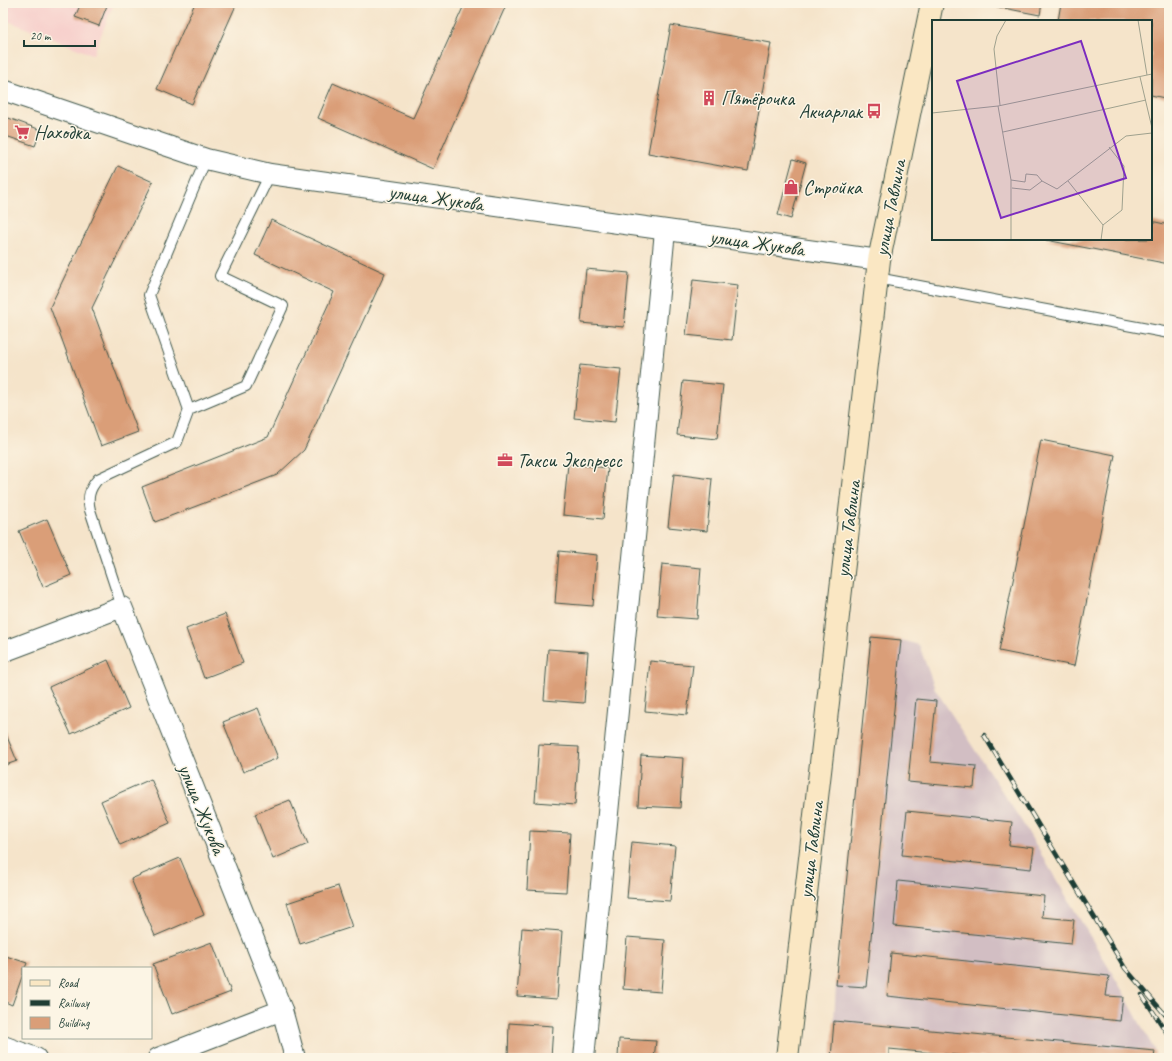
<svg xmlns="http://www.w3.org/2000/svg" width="1172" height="1061" font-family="Caveat,sans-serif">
	<rect width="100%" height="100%" fill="#fcf5e5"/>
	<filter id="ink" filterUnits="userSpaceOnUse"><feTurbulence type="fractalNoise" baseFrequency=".025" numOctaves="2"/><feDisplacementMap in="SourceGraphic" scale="8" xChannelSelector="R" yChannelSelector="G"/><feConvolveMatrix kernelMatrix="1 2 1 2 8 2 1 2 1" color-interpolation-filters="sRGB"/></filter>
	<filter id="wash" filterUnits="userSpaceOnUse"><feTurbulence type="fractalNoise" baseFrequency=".012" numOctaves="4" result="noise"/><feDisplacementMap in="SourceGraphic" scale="16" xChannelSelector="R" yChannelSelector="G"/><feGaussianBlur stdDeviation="0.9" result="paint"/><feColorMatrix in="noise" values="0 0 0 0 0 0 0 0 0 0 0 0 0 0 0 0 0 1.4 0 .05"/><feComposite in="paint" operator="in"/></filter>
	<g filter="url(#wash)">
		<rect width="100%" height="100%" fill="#f5e4ca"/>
		<path fill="#f7d0cc" d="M 3,3 L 114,3 L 93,55 L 3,19 Z"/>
		<path fill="#d2bec3" d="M 871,637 L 901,640 L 919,645 L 935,689 L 1022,822 L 1122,990 L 1155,1051 L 1154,1058 L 988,1058 L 834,1021 L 836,985 Z"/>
		<g id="blocks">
			<g fill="#da9e78">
				<path d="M 81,3 L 108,3 L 99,26 L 75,17 Z"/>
				<path d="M 195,3 L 237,3 L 192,104 L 157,89 Z"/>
				<path d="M 465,3 L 507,3 L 433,169 L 318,118 L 333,83 L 413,118 Z"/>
				<path d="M 993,3 L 1042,3 L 1040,15 L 993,6 Z"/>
				<path d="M 1061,3 L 1169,3 L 1169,99 L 1151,95 L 1151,21 L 1058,21 Z"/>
				<path d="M 671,25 L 771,43 L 748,171 L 648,153 Z"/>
				<path d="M 3,116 L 41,130 L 35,146 L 3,135 Z"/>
				<path d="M 793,159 L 806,163 L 791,219 L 778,215 Z"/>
				<path d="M 118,166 L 153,182 L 92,308 L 138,432 L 101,446 L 50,307 Z"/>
				<path d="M 271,220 L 385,273 L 304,450 L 277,475 L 155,522 L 142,487 L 268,437 L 334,292 L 255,255 Z"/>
				<path d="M 1151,221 L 1169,225 L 1169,264 L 1046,240 L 1151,239 Z"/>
				<path d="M 586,269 L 629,273 L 624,327 L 581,323 Z"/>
				<path d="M 693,280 L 738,285 L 732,340 L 686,335 Z"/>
				<path d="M 580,365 L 621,369 L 615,422 L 574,418 Z"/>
				<path d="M 683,381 L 723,385 L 717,439 L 677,435 Z"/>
				<path d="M 1041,440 L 1115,455 L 1074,666 L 999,651 Z"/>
				<path d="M 568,464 L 608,468 L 603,519 L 563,515 Z"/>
				<path d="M 674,474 L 712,479 L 707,531 L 668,527 Z"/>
				<path d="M 47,519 L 71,575 L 43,587 L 19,531 Z"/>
				<path d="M 559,551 L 597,555 L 593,606 L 555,603 Z"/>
				<path d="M 662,564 L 701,568 L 697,619 L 657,616 Z"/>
				<path d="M 225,614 L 243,663 L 204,678 L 186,629 Z"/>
				<path d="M 871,637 L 901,640 L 866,987 L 836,985 Z"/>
				<path d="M 548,649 L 588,652 L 584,703 L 544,700 Z"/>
				<path d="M 108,660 L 129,708 L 71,734 L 49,687 Z"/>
				<path d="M 650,661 L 693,665 L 687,715 L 645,711 Z"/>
				<path d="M 916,699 L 936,701 L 930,762 L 976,766 L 974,788 L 908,782 Z"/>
				<path d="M 258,708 L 278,758 L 243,772 L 223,722 Z"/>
				<path d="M 3,727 L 17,761 L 3,766 Z"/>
				<path d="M 539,745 L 579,747 L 575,805 L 535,802 Z"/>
				<path d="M 641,755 L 683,758 L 680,808 L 638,806 Z"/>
				<path d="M 151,779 L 170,823 L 120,845 L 101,801 Z"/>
				<path d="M 290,800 L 308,844 L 273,859 L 255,814 Z"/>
				<path d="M 907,811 L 1012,822 L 1009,845 L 1034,848 L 1031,869 L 902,855 Z"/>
				<path d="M 530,831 L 570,833 L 566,892 L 527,890 Z"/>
				<path d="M 632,842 L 675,846 L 670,901 L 627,898 Z"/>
				<path d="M 180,858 L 204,915 L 155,936 L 131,879 Z"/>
				<path d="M 898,881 L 1044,896 L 1042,917 L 1074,920 L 1071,944 L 894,926 Z"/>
				<path d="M 338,886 L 352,927 L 300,944 L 287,903 Z"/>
				<path d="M 522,928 L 562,931 L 557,999 L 517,996 Z"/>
				<path d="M 627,937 L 665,940 L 661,992 L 623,989 Z"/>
				<path d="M 212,942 L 231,992 L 172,1014 L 153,964 Z"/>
				<path d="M 891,953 L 1109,976 L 1106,996 L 1123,997 L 1120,1021 L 887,996 Z"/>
				<path d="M 3,955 L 27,963 L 25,968 L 23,968 L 23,974 L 12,1005 L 3,1001 Z"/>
				<path d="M 834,1021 L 1155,1051 L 1154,1058 L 988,1058 L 889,1049 L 889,1058 L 831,1058 Z"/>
				<path d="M 509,1023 L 553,1026 L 551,1058 L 508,1058 Z"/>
				<path d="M 619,1039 L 656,1041 L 654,1058 L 618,1058 Z"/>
			</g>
		</g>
	</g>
	<g filter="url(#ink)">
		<use href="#blocks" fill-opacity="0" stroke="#3f564a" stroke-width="1"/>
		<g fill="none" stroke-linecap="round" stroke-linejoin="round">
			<g stroke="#3f564a" stroke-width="12">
				<g id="service">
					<path d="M 206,159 L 149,295 L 189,410 L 246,386 L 283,306 L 220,276 L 270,174"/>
					<path d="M 877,278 L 1169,333"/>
					<path d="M 122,607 L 90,510 C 87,498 89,489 98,479 L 177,442 L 189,410"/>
				</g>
			</g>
			<g stroke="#3f564a" stroke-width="22">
				<g id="minor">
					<path d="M 3,90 L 206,159 L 270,174 L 879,260"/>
					<path d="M 3,652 L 122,607 L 282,1010 L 295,1058"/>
					<path d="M 3,1046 L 36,1058"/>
					<path d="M 158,1058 L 282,1010"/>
					<path d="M 584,1058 L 665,231"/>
				</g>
			</g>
			<g stroke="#3f564a" stroke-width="24">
				<path id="secondary" d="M 787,1058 L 879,260 L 932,3"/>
			</g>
			<use href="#service" stroke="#fff" stroke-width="10"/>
			<use href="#minor" stroke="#fff" stroke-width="20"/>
			<use href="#secondary" stroke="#fae7c3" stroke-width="22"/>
			<g stroke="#1f3d34" stroke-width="4.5">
				<g id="rail">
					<path d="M 984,735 L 1125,968 L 1169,1019"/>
					<path d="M 1142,995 L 1169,1036"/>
				</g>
			</g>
			<use href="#rail" stroke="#fcf5e5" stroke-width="3" stroke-dasharray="9" stroke-linecap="butt"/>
		</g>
	</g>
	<defs>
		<g id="building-bare" transform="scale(1.2)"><path d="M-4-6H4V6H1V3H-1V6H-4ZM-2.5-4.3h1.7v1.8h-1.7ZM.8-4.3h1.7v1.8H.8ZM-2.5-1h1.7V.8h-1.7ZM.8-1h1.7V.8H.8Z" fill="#d1495b" stroke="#fcf5e5" stroke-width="2.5" paint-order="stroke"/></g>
		<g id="bus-bare" transform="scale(1.2)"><path d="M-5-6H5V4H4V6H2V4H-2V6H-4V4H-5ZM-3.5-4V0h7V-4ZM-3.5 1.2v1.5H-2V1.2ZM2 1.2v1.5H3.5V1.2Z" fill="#d1495b" stroke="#fcf5e5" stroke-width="2.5" paint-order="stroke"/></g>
		<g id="supermarket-bare" transform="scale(1.2)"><path d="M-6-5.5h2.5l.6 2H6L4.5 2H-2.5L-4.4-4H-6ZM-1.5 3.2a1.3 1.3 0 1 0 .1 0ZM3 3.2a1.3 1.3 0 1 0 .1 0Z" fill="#d1495b" stroke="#fcf5e5" stroke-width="2.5" paint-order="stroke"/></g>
		<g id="shop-bare" transform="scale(1.2)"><path d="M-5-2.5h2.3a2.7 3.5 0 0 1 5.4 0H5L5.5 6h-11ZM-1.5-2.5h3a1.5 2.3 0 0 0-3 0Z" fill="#d1495b" stroke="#fcf5e5" stroke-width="2.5" paint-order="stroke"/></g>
		<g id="office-bare" transform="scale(1.2)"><path d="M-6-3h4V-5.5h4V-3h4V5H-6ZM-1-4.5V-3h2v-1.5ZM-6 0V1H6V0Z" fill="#d1495b" stroke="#fcf5e5" stroke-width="2.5" paint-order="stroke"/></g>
	</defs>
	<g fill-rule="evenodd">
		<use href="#building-bare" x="709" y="98"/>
		<use href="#bus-bare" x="874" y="111"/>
		<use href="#supermarket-bare" x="22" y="132"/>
		<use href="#shop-bare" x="791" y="187"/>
		<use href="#office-bare" x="505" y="460"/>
	</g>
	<g text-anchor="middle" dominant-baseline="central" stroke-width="3" stroke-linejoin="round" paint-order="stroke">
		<g font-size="20" fill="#1f3d34" stroke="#fcf5e5" text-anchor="start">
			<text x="721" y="98">Пятёрочка</text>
			<text x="862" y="111" text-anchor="end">Акчарлак</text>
			<text x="34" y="132">Находка</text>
			<text x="803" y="187">Стройка</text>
			<text x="517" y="460">Такси Экспресс</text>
		</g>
		<g font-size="20" fill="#1f3d34" stroke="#fcf5e5">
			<text transform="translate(436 198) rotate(8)">улица Жукова</text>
			<text transform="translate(890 208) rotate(-79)">улица Тавлина</text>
			<text transform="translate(757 243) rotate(8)">улица Жукова</text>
			<text transform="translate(848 529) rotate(-83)">улица Тавлина</text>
			<text transform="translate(202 809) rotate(68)">улица Жукова</text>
			<text transform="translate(811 850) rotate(-83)">улица Тавлина</text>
		</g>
	</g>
	<g transform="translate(932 20)">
		<rect width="220" height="220" fill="#f5e4ca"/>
		<path fill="none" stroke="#9fa18e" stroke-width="1" d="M 206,0 L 215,55M 208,57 L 220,108M 68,85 L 62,29 L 65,16 L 74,0M 66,86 L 79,160 L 79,220M 0,93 L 66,86 L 220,54M 71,112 L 214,80M 79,160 L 93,162 L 94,154 L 105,155 L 110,161 L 98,170 L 80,168M 110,161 L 125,169 L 194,116 L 220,113M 136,161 L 171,205 L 169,220M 171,205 L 190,190 L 192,146 L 177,127"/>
		<path fill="#7b2cbf" fill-opacity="0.15" stroke="#7b2cbf" stroke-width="2" d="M 149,21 L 194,158 L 69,198 L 25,61 Z"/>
		<rect width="220" height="220" fill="none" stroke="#1f3d34" stroke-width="2"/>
	</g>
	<rect width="1172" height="1061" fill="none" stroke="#fcf5e5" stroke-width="16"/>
	<rect x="22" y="967" width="130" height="72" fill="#fcf5e5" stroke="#a4ab9e"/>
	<rect x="30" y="980" width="20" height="6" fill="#fae7c3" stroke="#a4ab9e"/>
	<text x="58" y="987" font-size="12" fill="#1f3d34">Road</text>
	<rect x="30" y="1000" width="20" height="6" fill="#1f3d34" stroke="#a4ab9e"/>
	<text x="58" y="1007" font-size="12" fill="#1f3d34">Railway</text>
	<rect x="30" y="1017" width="20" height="12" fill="#da9e78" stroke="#a4ab9e"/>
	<text x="58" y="1027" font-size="12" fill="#1f3d34">Building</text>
	<path d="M24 40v6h71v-6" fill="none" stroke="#1f3d34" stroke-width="2"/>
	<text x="30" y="40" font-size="12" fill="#1f3d34" stroke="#fcf5e5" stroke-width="3" paint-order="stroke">20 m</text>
</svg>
